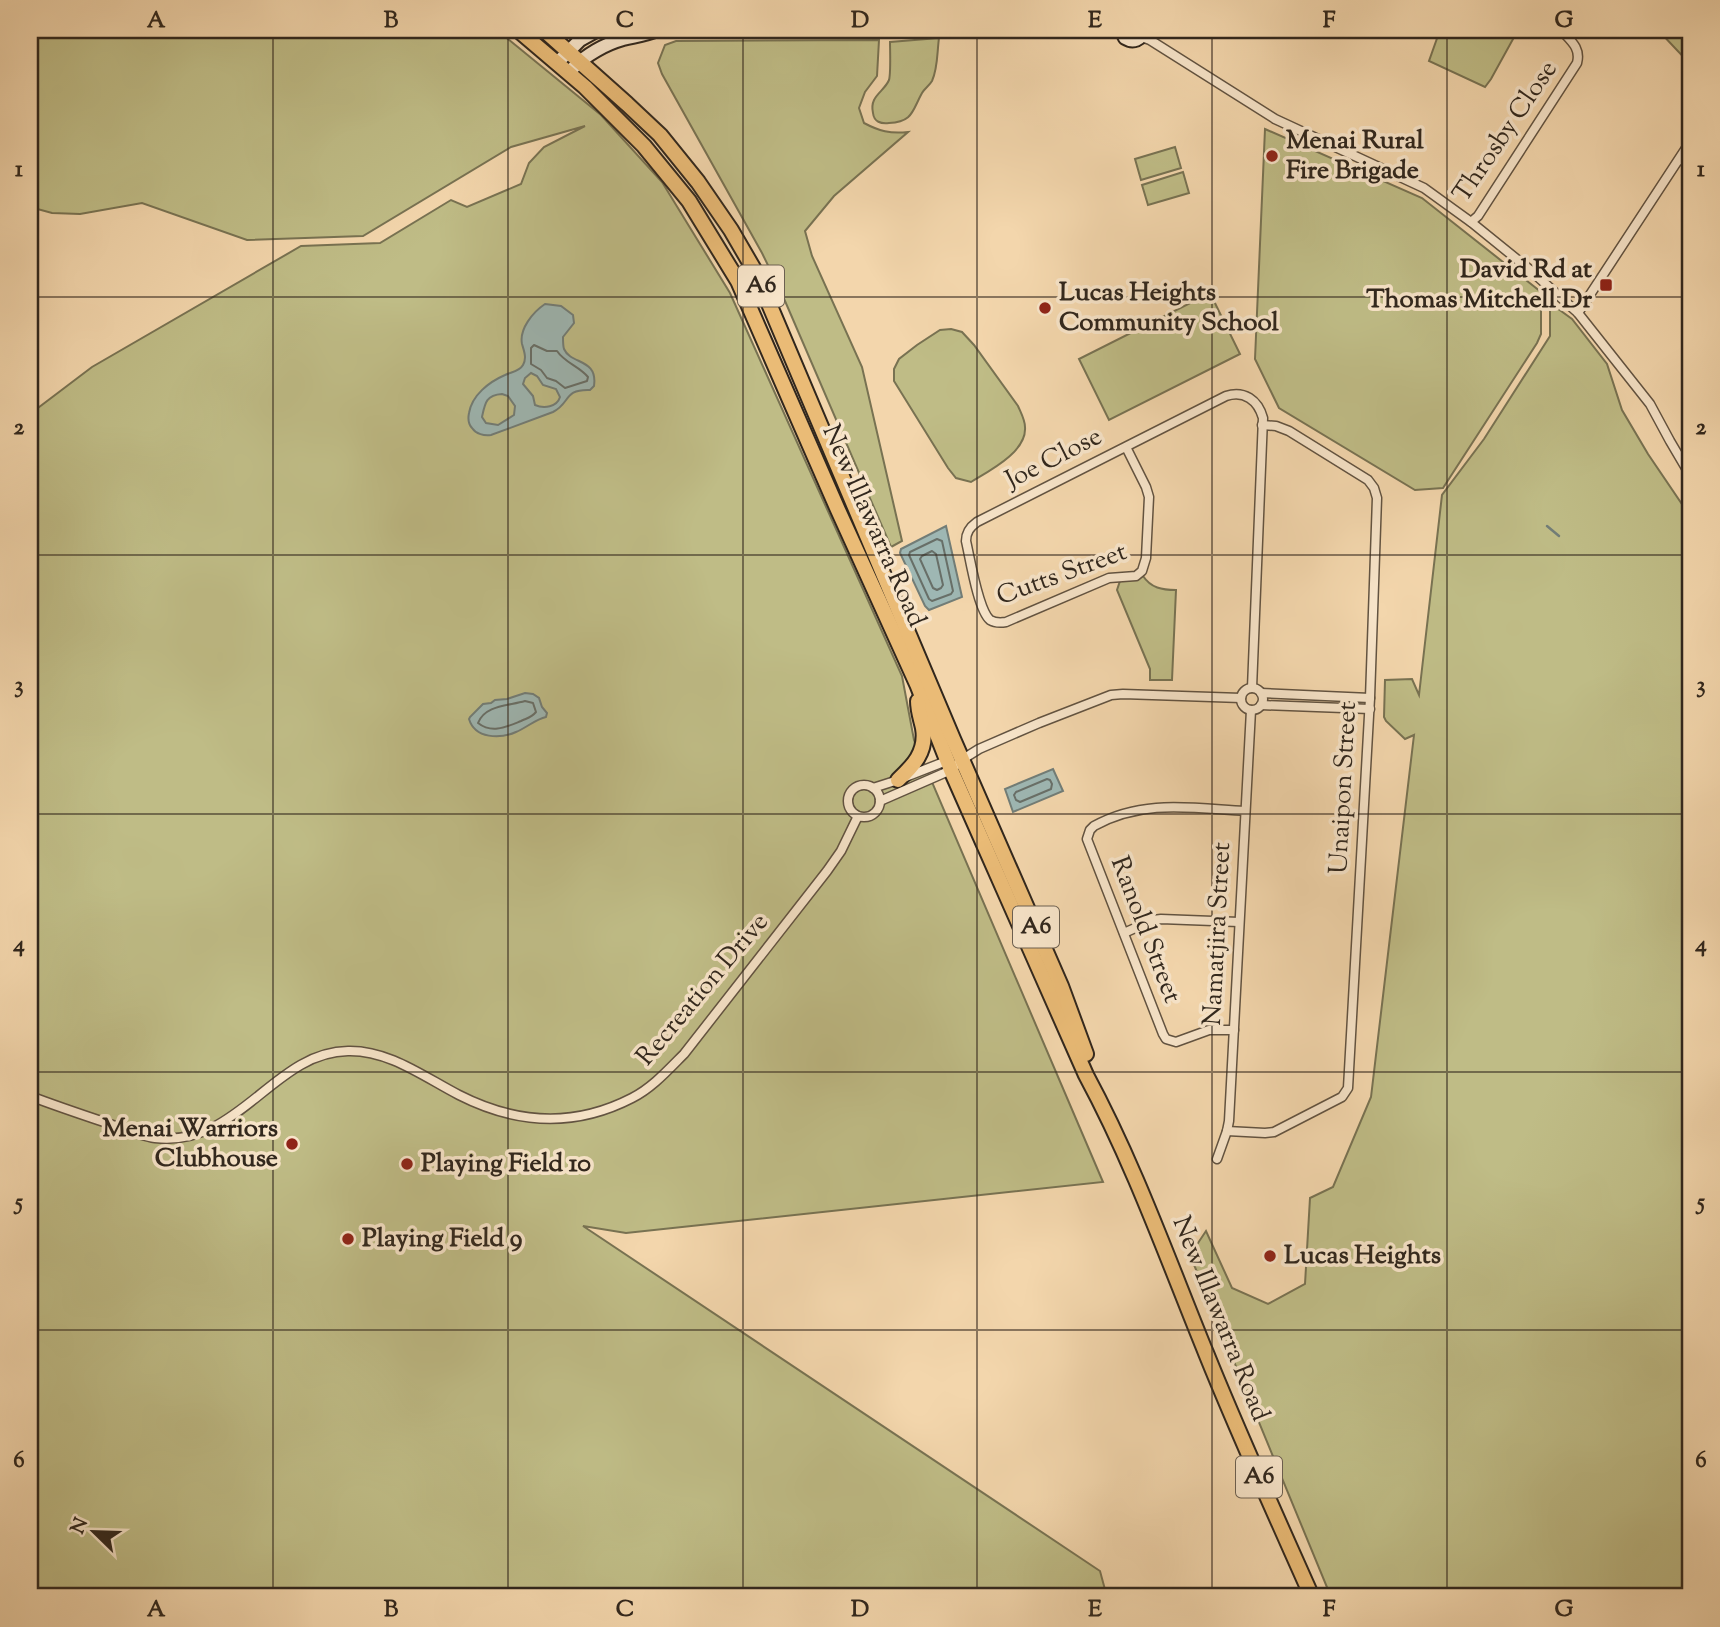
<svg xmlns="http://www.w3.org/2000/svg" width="1720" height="1627" font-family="'Sorts Mill Goudy',serif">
	<rect width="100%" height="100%" fill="#f3d6ac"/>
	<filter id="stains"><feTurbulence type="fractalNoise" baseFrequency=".00286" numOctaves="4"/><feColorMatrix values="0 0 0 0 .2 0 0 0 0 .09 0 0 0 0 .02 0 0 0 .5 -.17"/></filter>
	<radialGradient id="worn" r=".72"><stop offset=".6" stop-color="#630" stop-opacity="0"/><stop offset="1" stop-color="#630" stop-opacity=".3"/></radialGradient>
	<g fill="#bfbc86" stroke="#787252" stroke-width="2">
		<path d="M 30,30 L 497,30 L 601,115 L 662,182 L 730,293 L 902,676 L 914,740 L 1103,1182 L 626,1233 L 583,1226 L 1100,1571 L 1107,1597 L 30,1597 L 30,414 L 92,367 L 301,246 L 380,243 L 451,200 L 467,207 L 521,184 L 529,163 L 544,147 L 585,126 L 511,147 L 363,236 L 247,240 L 142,203 L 80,214 L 52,213 L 30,207 Z"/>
		<path d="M 1440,30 L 1518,30 L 1491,79 L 1485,87 L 1429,61 Z"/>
		<path d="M 1658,30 L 1690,30 L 1690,64 Z"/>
		<path d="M 939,38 C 937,52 938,68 932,81 C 929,86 925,88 922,93 C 912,111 913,122 889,123 C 881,124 874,122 873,113 C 869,96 884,92 889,80 C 891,73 890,50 890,42 Z"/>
		<path d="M 879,40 L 877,76 L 865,92 L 859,108 L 864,123 C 879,131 890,134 908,132 L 834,196 L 805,231 L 812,256 L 862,367 L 902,541 L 891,547 L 782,294 L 762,253 L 662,74 L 658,63 L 665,45 L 676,41 Z"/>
		<path d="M 1265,129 L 1422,198 L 1541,292 L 1541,334 L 1537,343 L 1443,488 L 1415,490 L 1279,408 L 1255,359 Z"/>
		<path d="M 1175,147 L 1181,168 L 1141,180 L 1135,159 Z"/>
		<path d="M 1183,172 L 1189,193 L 1148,205 L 1142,185 Z"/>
		<path d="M 1210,293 L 1240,354 L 1109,420 L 1079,359 Z"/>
		<path d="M 1550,303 L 1572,319 L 1607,364 L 1622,410 L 1648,454 L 1690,516 L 1690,1597 L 1331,1597 L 1190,1255 L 1206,1231 L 1232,1288 L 1268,1304 L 1305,1284 L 1310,1198 L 1333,1187 L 1371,1097 L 1414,735 L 1405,739 L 1386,721 L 1384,717 L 1385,680 L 1412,679 L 1419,695 L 1442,495 L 1484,439 L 1550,336 Z"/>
		<path d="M 951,329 L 962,332 L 974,345 L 1018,406 C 1021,413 1025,420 1025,427 C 1027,452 989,471 971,482 L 956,478 L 948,468 L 894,381 L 894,369 L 899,359 L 917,345 L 940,330 Z"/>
		<path d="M 1143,576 C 1151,588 1162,590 1176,590 L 1172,680 L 1150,680 L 1150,669 L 1117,590 L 1120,581 L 1132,580 Z"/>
	</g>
	<g fill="#9eb7b3" stroke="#727d77" stroke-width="2" fill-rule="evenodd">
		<path d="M 545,304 L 561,306 L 573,315 L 574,323 L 563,337 C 563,340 563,346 564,349 C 571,365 598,358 594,386 L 590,390 C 563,389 571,403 553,412 L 491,435 C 484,436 476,434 472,428 C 468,424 468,418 469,413 C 472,395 489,382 505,375 C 511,372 519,372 523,365 C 527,358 524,351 522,344 C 519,329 533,312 545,304 ZM 531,373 L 537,376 L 543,385 L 556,389 L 560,397 C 557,407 544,409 535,405 L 533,396 L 523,384 L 525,378 ZM 502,394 L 508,396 L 515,406 L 514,415 L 498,425 L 486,423 L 482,417 C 485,403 486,395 502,394 Z"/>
		<path d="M 946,526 L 962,597 L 929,610 L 925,606 L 900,553 L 901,549 Z"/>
		<path d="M 525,693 L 533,694 L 539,698 L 542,707 L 547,713 L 546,717 C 536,719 526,728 516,732 C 500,739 475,739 469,719 L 470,717 L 483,704 L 491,703 L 495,700 L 507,699 Z"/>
		<path d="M 1053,769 L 1063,791 L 1013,812 L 1005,789 Z"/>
	</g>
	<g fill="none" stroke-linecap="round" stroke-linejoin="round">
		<g stroke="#686f68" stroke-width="2">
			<path d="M 534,345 L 547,351 L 557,351 C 565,363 579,366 588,377 L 587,381 L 565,388 L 556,381 L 547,378 L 541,370 L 531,364 L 531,348 Z"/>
			<path d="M 937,539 L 942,541 L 953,591 L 951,594 L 932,601 L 929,599 L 909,555 L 910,552 Z"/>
			<path d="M 932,551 L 936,554 L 943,585 L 941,588 L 937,590 L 933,588 L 920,559 L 922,556 Z"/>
			<path d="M 525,701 L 533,703 L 536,712 C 531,718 527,718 521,721 C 506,727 492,734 478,723 C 485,705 508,706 525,701 Z"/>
			<path d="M 1047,779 L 1050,780 L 1052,784 L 1051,789 L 1020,802 L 1016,800 L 1014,795 L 1016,792 Z"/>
		</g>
		<path stroke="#727d77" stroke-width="2.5" d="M 1547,526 L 1559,536"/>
		<g stroke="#625341" stroke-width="11">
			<g id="street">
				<path d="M 1141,37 L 1150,40 L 1275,119 L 1424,188 L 1471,222 L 1529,269 L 1578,313 L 1650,404 L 1670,441 L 1690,475"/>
				<path d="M 1680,159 L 1690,166"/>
				<path d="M 1471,222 L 1478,216 L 1577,63 C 1581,48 1571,41 1561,30"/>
				<path d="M 1578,313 L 1690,142"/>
				<path d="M 1126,447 L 1146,487 L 1149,497 L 1146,558 L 1142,571 L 1136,576 L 1109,578 L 1006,622 C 1000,623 995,623 990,620 C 978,610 970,558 966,541 C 966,532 970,527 977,522 L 1226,396 C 1244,390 1258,400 1263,418 L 1252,688"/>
				<circle cx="1252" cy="699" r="11"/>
				<path d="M 1261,693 L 1370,698"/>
				<path d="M 1261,705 L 1370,709"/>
				<circle cx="864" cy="801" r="16"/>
				<path d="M 873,788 L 898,780 L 949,760"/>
				<path d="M 880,801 L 951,770 L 963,759 L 979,749 L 1039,723 L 1111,695 L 1123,694 L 1241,698"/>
				<path d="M 1124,933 L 1153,920 L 1161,919 L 1239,922"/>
				<path d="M 1234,1030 L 1209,1030 L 1176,1042 L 1166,1039 L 1163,1034 L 1087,839 L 1090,830 L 1094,826 C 1143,799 1191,808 1245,811"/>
				<path d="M 30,1096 C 56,1106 83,1115 110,1124 C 124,1129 140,1136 155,1138 C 239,1148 273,1052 348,1051 C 389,1050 424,1077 459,1095 C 516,1124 574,1128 632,1098 C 652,1088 668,1070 684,1054 L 827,871 L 841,851 L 858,816"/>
				<path d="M 1227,1131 L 1265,1133 L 1274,1132 L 1342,1097 L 1348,1088 L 1370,698 L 1377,498 L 1374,488 L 1368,480 L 1289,431 L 1276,426 L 1262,425"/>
				<path d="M 1217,1159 L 1227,1131 L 1229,1121 L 1251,710"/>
			</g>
		</g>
		<g stroke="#31271d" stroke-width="16">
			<g id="secondary">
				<path d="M 1121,30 L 1125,38 C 1133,43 1142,40 1143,30"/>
				<path d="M 557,63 L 580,40 L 598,30"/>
				<path d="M 573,68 C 586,55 605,44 623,39 C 635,36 646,35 657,30"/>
			</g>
		</g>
		<g stroke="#31271d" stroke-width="18">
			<g id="highway">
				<path d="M 518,30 L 585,87 L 644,146 L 689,201 L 738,281 L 838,510 L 917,684 L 951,770 L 1086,1075 C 1134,1164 1168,1260 1206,1353 C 1239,1435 1276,1516 1312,1597"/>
				<path d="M 544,30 L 627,104 L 660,135 L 698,182 L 731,230 L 756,273 L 953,739 L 1061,986 L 1086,1054"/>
				<path d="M 898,780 C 913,766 927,752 923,728 C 921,719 918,711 918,701"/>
			</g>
		</g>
		<use href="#street" stroke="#f7e4c9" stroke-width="8"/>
		<use href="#secondary" stroke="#f7e4c9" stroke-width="12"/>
		<use href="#highway" stroke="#eabb76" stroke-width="14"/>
	</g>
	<path fill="none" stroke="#31271d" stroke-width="2" stroke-opacity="0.55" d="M 273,30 L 273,1597M 508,30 L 508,1597M 743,30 L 743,1597M 977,30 L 977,1597M 1212,30 L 1212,1597M 1447,30 L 1447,1597M 30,297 L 1690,297M 30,555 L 1690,555M 30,814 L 1690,814M 30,1072 L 1690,1072M 30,1330 L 1690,1330"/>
	<g fill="#8f2418" stroke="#f7e4c9" stroke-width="2.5">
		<circle cx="1272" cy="156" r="7"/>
		<rect x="1599" y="278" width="14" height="14" rx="3.5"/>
		<circle cx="1045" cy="308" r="7"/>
		<circle cx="292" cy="1144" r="7"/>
		<circle cx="407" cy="1164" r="7"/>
		<circle cx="348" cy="1239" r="7"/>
		<circle cx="1270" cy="1256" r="7"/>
	</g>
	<g text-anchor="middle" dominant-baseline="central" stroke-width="7" stroke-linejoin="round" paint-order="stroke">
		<g fill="#f7e4c9" stroke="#6c6051" stroke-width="2">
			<rect x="738" y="265.5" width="46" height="41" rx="5"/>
			<rect x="1013" y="906.5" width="46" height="41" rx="5"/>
			<rect x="1236" y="1456.5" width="46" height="41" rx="5"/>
		</g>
		<g font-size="24" font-weight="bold" fill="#31271d">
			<text x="761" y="286">A6</text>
			<text x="1036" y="927">A6</text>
			<text x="1259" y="1477">A6</text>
		</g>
		<g font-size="26" fill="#31271d" stroke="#f7e4c9">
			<text transform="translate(1506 132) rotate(-56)">Throsby Close</text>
			<text transform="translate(1054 459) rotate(-27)">Joe Close</text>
			<text transform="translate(873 526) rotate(66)">New Illawarra Road</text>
			<text transform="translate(1062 575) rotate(-20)">Cutts Street</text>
			<text transform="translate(1344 788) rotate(-87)">Unaipon Street</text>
			<text transform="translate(1145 930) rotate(69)">Ranold Street</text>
			<text transform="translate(1218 934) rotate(-87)">Namatjira Street</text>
			<text transform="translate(703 990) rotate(-50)">Recreation Drive</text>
			<text transform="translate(1220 1319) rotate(68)">New Illawarra Road</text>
		</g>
		<g font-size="26" font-weight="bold" fill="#31271d" stroke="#f7e4c9" text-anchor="start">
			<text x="1286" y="141">Menai Rural<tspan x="1286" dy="30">Fire Brigade</tspan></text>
			<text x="1592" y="270" text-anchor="end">David Rd at<tspan x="1592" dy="30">Thomas Mitchell Dr</tspan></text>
			<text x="1059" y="293">Lucas Heights<tspan x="1059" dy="30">Community School</tspan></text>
			<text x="278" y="1129" text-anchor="end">Menai Warriors<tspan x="278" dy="30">Clubhouse</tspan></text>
			<text x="421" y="1164">Playing Field 10</text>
			<text x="362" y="1239">Playing Field 9</text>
			<text x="1284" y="1256">Lucas Heights</text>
		</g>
	</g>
	<rect width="1720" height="1627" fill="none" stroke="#f3d6ac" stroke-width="77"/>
	<g transform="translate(94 1532) rotate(293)" stroke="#f7e4c9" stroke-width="5" paint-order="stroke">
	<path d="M0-5L12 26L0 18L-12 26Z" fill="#31271d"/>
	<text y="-10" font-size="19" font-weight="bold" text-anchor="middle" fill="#31271d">N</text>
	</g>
	<rect x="38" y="38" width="1644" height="1550" fill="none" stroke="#31271d" stroke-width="2.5"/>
	<g font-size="23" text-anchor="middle" font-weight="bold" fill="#31271d">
		<text x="156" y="27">A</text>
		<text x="391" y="27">B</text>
		<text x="625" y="27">C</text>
		<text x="860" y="27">D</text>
		<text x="1095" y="27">E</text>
		<text x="1329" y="27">F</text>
		<text x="1564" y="27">G</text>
		<text x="19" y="176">1</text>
		<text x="1701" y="176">1</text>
		<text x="19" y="434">2</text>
		<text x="1701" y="434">2</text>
		<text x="19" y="692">3</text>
		<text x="1701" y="692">3</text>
		<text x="19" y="951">4</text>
		<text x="1701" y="951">4</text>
		<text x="19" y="1209">5</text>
		<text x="1701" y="1209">5</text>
		<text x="19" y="1467">6</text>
		<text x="1701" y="1467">6</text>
		<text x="156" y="1616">A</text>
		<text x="391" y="1616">B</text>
		<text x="625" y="1616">C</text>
		<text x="860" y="1616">D</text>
		<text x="1095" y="1616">E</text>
		<text x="1329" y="1616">F</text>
		<text x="1564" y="1616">G</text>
	</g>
	<rect width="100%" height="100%" filter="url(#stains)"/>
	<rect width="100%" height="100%" fill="url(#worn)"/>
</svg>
